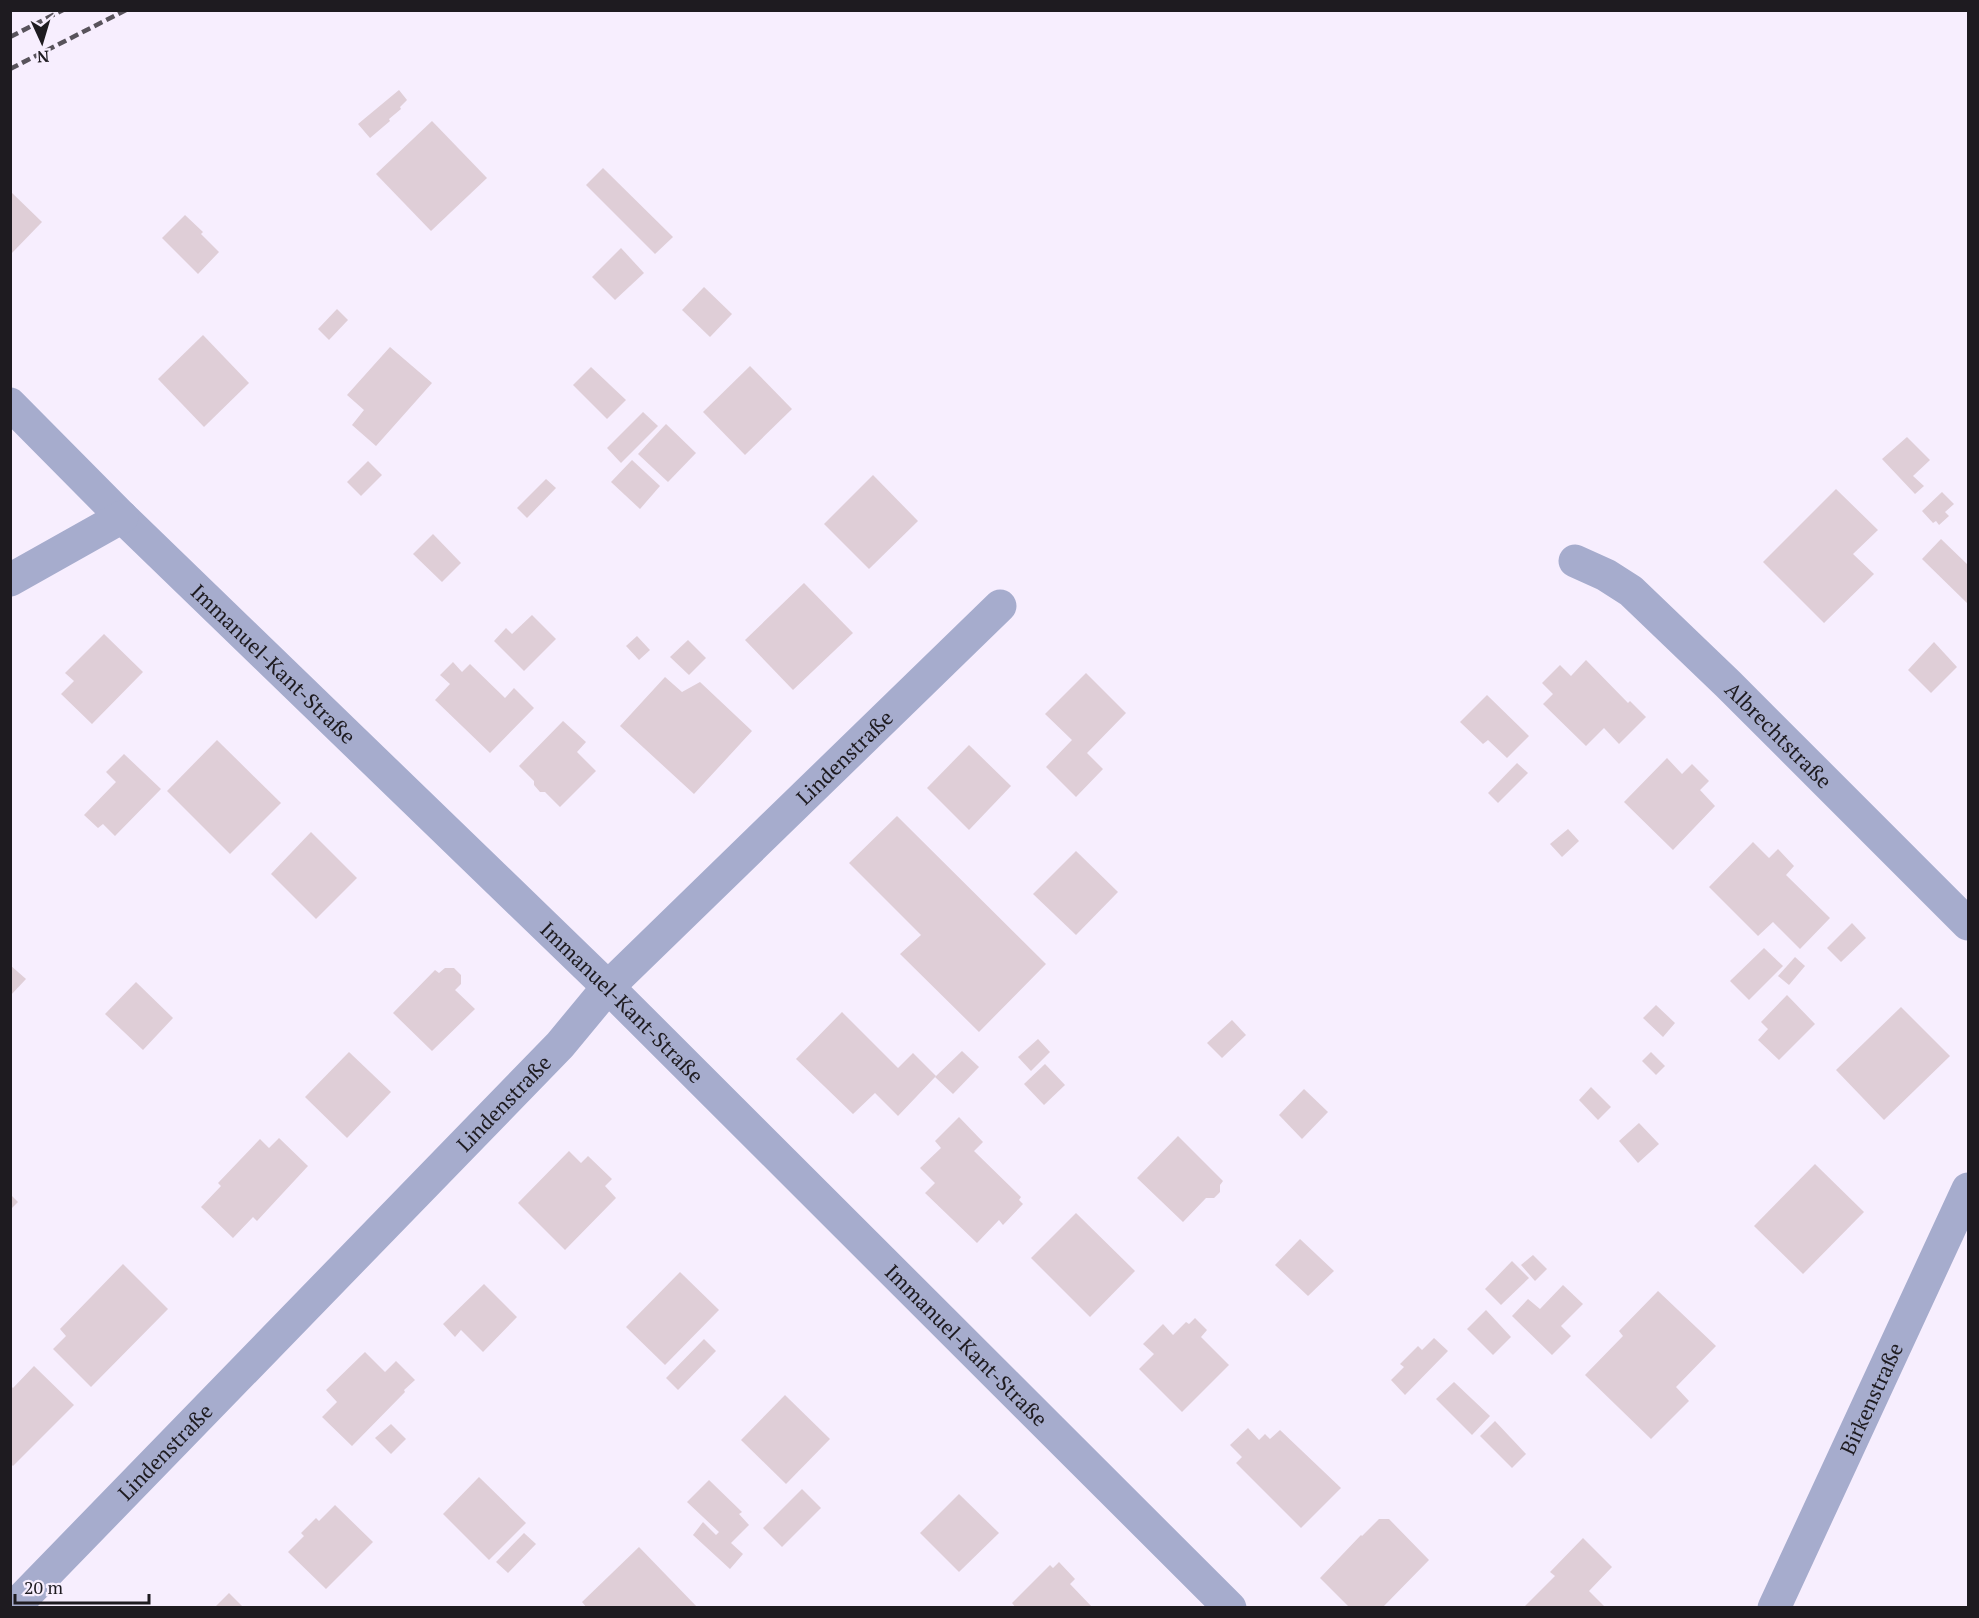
<svg xmlns="http://www.w3.org/2000/svg" width="1979" height="1618" font-family="'PT Serif',serif">
	<rect width="100%" height="100%" fill="#f7eefe"/>
	<g fill="#dfced7">
		<path d="M 399,90 L 407,100 L 400,107 L 401,109 L 389,119 L 390,121 L 370,138 L 358,124 Z"/>
		<path d="M 432,121 L 487,178 L 431,231 L 376,174 Z"/>
		<path d="M 603,168 L 673,237 L 655,254 L 586,185 Z"/>
		<path d="M 10,191 L 42,222 L 10,255 Z"/>
		<path d="M 185,215 L 203,232 L 201,234 L 219,252 L 198,274 L 162,238 Z"/>
		<path d="M 621,248 L 644,273 L 615,300 L 592,277 Z"/>
		<path d="M 704,287 L 732,314 L 710,337 L 682,310 Z"/>
		<path d="M 337,309 L 348,320 L 329,340 L 318,329 Z"/>
		<path d="M 203,335 L 249,383 L 204,427 L 158,379 Z"/>
		<path d="M 390,347 L 432,383 L 376,446 L 352,425 L 364,410 L 347,395 Z"/>
		<path d="M 750,366 L 792,409 L 745,455 L 703,412 Z"/>
		<path d="M 591,367 L 626,400 L 607,419 L 573,385 Z"/>
		<path d="M 643,412 L 658,426 L 621,463 L 607,448 Z"/>
		<path d="M 666,424 L 696,453 L 668,482 L 638,454 Z"/>
		<path d="M 1907,437 L 1930,460 L 1913,476 L 1924,486 L 1915,494 L 1882,459 Z"/>
		<path d="M 632,460 L 660,486 L 640,509 L 611,482 Z"/>
		<path d="M 368,461 L 382,475 L 361,496 L 347,482 Z"/>
		<path d="M 873,475 L 918,521 L 869,569 L 824,524 Z"/>
		<path d="M 546,479 L 556,488 L 527,518 L 517,508 Z"/>
		<path d="M 1836,489 L 1878,530 L 1853,554 L 1874,574 L 1824,623 L 1763,562 Z"/>
		<path d="M 1942,492 L 1954,504 L 1945,512 L 1949,516 L 1939,525 L 1936,521 L 1933,523 L 1922,511 Z"/>
		<path d="M 433,534 L 461,563 L 442,582 L 413,554 Z"/>
		<path d="M 1941,539 L 1968,565 L 1968,604 L 1922,559 Z"/>
		<path d="M 804,583 L 853,633 L 793,690 L 745,640 Z"/>
		<path d="M 532,615 L 556,639 L 524,671 L 494,641 L 506,628 L 512,634 Z"/>
		<path d="M 104,634 L 143,672 L 92,724 L 61,694 L 74,681 L 65,673 Z"/>
		<path d="M 637,636 L 650,650 L 639,660 L 626,646 Z"/>
		<path d="M 688,640 L 706,658 L 689,675 L 670,657 Z"/>
		<path d="M 1934,642 L 1957,667 L 1931,693 L 1908,670 Z"/>
		<path d="M 1586,660 L 1628,703 L 1630,701 L 1646,717 L 1619,744 L 1604,728 L 1586,746 L 1543,704 L 1553,694 L 1542,683 L 1560,665 L 1571,676 Z"/>
		<path d="M 453,662 L 462,672 L 470,664 L 505,698 L 514,688 L 534,708 L 490,753 L 435,700 L 450,684 L 440,675 Z"/>
		<path d="M 1086,673 L 1126,713 L 1087,753 L 1103,769 L 1076,797 L 1046,767 L 1072,740 L 1045,714 Z"/>
		<path d="M 665,677 L 682,692 L 700,682 L 752,731 L 694,794 L 620,726 Z"/>
		<path d="M 1487,695 L 1529,736 L 1507,758 L 1488,740 L 1483,744 L 1460,722 Z"/>
		<path d="M 563,721 L 586,742 L 577,752 L 596,771 L 560,807 L 545,792 L 540,792 L 534,785 L 534,781 L 519,766 Z"/>
		<path d="M 217,740 L 281,803 L 230,854 L 167,791 Z"/>
		<path d="M 969,745 L 1011,786 L 969,830 L 927,788 Z"/>
		<path d="M 124,754 L 161,789 L 115,836 L 103,824 L 98,828 L 84,815 L 116,782 L 106,772 Z"/>
		<path d="M 1667,758 L 1682,774 L 1692,764 L 1709,781 L 1700,790 L 1715,806 L 1673,850 L 1624,802 Z"/>
		<path d="M 1517,763 L 1528,773 L 1498,803 L 1488,793 Z"/>
		<path d="M 897,816 L 1046,964 L 979,1032 L 900,954 L 921,935 L 849,863 Z"/>
		<path d="M 1568,829 L 1579,841 L 1562,857 L 1550,844 Z"/>
		<path d="M 311,832 L 357,878 L 316,919 L 271,874 Z"/>
		<path d="M 1753,842 L 1769,858 L 1778,849 L 1794,866 L 1786,875 L 1830,918 L 1800,949 L 1773,922 L 1758,936 L 1709,887 Z"/>
		<path d="M 1076,851 L 1118,892 L 1076,935 L 1033,894 Z"/>
		<path d="M 1852,923 L 1866,938 L 1841,962 L 1827,948 Z"/>
		<path d="M 1764,948 L 1783,966 L 1749,1000 L 1730,981 Z"/>
		<path d="M 1795,957 L 1805,966 L 1789,985 L 1778,976 Z"/>
		<path d="M 10,965 L 26,979 L 10,996 Z"/>
		<path d="M 445,968 L 454,968 L 461,975 L 461,984 L 455,990 L 475,1009 L 432,1051 L 393,1013 L 435,970 L 439,973 Z"/>
		<path d="M 136,982 L 173,1018 L 143,1050 L 105,1014 Z"/>
		<path d="M 1787,995 L 1815,1024 L 1779,1060 L 1758,1040 L 1768,1029 L 1761,1022 Z"/>
		<path d="M 1656,1005 L 1675,1023 L 1663,1037 L 1643,1018 Z"/>
		<path d="M 1901,1007 L 1950,1056 L 1884,1120 L 1836,1070 Z"/>
		<path d="M 842,1012 L 898,1068 L 913,1053 L 936,1076 L 898,1116 L 875,1093 L 853,1114 L 796,1059 Z"/>
		<path d="M 1232,1020 L 1246,1035 L 1222,1058 L 1207,1043 Z"/>
		<path d="M 1038,1039 L 1050,1052 L 1031,1071 L 1018,1057 Z"/>
		<path d="M 962,1051 L 979,1067 L 953,1094 L 935,1077 Z"/>
		<path d="M 349,1052 L 391,1092 L 347,1138 L 305,1097 Z"/>
		<path d="M 1651,1052 L 1665,1066 L 1656,1075 L 1642,1061 Z"/>
		<path d="M 1045,1064 L 1065,1085 L 1044,1105 L 1024,1084 Z"/>
		<path d="M 1591,1087 L 1611,1107 L 1598,1120 L 1579,1100 Z"/>
		<path d="M 1304,1089 L 1328,1112 L 1302,1139 L 1279,1115 Z"/>
		<path d="M 959,1117 L 983,1142 L 974,1151 L 1021,1197 L 1019,1200 L 1023,1204 L 1003,1225 L 999,1220 L 977,1243 L 925,1193 L 935,1183 L 920,1168 L 941,1148 L 935,1141 Z"/>
		<path d="M 1639,1123 L 1659,1144 L 1638,1163 L 1619,1141 Z"/>
		<path d="M 1178,1136 L 1223,1181 L 1220,1185 L 1220,1192 L 1214,1198 L 1206,1198 L 1183,1222 L 1137,1178 Z"/>
		<path d="M 279,1138 L 308,1166 L 257,1221 L 253,1217 L 233,1238 L 201,1207 L 221,1186 L 218,1183 L 260,1139 L 269,1148 Z"/>
		<path d="M 569,1151 L 581,1163 L 588,1156 L 612,1179 L 605,1186 L 616,1198 L 565,1250 L 518,1203 Z"/>
		<path d="M 1815,1164 L 1864,1212 L 1803,1274 L 1754,1226 Z"/>
		<path d="M 10,1194 L 18,1202 L 10,1210 Z"/>
		<path d="M 1076,1213 L 1135,1271 L 1090,1317 L 1031,1258 Z"/>
		<path d="M 1300,1239 L 1334,1271 L 1308,1296 L 1275,1265 Z"/>
		<path d="M 1533,1255 L 1547,1269 L 1535,1281 L 1521,1265 Z"/>
		<path d="M 1512,1261 L 1529,1278 L 1501,1305 L 1485,1289 Z"/>
		<path d="M 123,1264 L 168,1309 L 91,1387 L 53,1349 L 66,1336 L 60,1329 Z"/>
		<path d="M 680,1272 L 719,1310 L 665,1365 L 626,1327 Z"/>
		<path d="M 484,1284 L 517,1317 L 483,1352 L 461,1330 L 455,1337 L 443,1324 Z"/>
		<path d="M 1563,1285 L 1583,1304 L 1561,1326 L 1571,1336 L 1552,1355 L 1512,1316 L 1528,1299 L 1540,1309 Z"/>
		<path d="M 1658,1291 L 1716,1346 L 1676,1387 L 1689,1401 L 1651,1439 L 1585,1375 L 1623,1336 L 1619,1331 Z"/>
		<path d="M 1486,1310 L 1511,1337 L 1493,1355 L 1467,1329 Z"/>
		<path d="M 1195,1318 L 1207,1330 L 1201,1337 L 1229,1365 L 1182,1412 L 1139,1369 L 1154,1354 L 1143,1344 L 1163,1324 L 1173,1335 L 1186,1322 L 1189,1324 Z"/>
		<path d="M 1434,1338 L 1448,1351 L 1405,1395 L 1391,1380 L 1404,1367 L 1400,1364 L 1418,1346 L 1422,1350 Z"/>
		<path d="M 704,1339 L 716,1351 L 678,1390 L 666,1378 Z"/>
		<path d="M 365,1352 L 385,1372 L 396,1361 L 415,1380 L 404,1390 L 405,1392 L 352,1446 L 322,1417 L 337,1402 L 326,1390 Z"/>
		<path d="M 34,1366 L 74,1405 L 13,1466 L 10,1463 L 10,1385 L 13,1388 Z"/>
		<path d="M 1454,1382 L 1490,1416 L 1472,1435 L 1436,1399 Z"/>
		<path d="M 785,1395 L 830,1439 L 786,1484 L 741,1440 Z"/>
		<path d="M 1495,1421 L 1526,1454 L 1512,1468 L 1480,1436 Z"/>
		<path d="M 391,1424 L 406,1439 L 391,1454 L 375,1438 Z"/>
		<path d="M 1248,1428 L 1259,1440 L 1265,1434 L 1270,1439 L 1280,1430 L 1341,1488 L 1301,1528 L 1236,1463 L 1242,1457 L 1230,1445 Z"/>
		<path d="M 479,1477 L 526,1523 L 489,1560 L 443,1514 Z"/>
		<path d="M 709,1480 L 742,1512 L 739,1514 L 749,1525 L 731,1543 L 743,1554 L 730,1569 L 693,1535 L 703,1522 L 716,1535 L 719,1532 L 687,1502 Z"/>
		<path d="M 802,1489 L 821,1508 L 782,1547 L 763,1528 Z"/>
		<path d="M 959,1494 L 999,1533 L 959,1572 L 920,1533 Z"/>
		<path d="M 335,1505 L 373,1542 L 326,1589 L 288,1552 L 304,1536 L 301,1533 L 316,1518 L 319,1521 Z"/>
		<path d="M 1379,1519 L 1389,1519 L 1429,1560 L 1382,1608 L 1350,1608 L 1320,1578 L 1361,1535 L 1362,1536 Z"/>
		<path d="M 524,1533 L 536,1544 L 508,1573 L 496,1562 Z"/>
		<path d="M 1583,1538 L 1612,1567 L 1589,1591 L 1606,1608 L 1523,1608 L 1555,1576 L 1550,1572 Z"/>
		<path d="M 639,1547 L 698,1608 L 587,1608 L 582,1602 Z"/>
		<path d="M 1059,1562 L 1075,1579 L 1070,1584 L 1093,1608 L 1016,1608 L 1012,1603 L 1050,1565 L 1053,1568 Z"/>
		<path d="M 229,1593 L 244,1608 L 214,1608 Z"/>
	</g>
	<g fill="none" stroke-linecap="round" stroke-linejoin="round">
		<g stroke="#a6accd" stroke-width="33">
			<path id="s1" d="M 10,404 L 122,517 L 608,987 L 1230,1608"/>
			<path id="s2" d="M 1575,561 L 1606,575 L 1631,591 L 1728,684 L 1968,924"/>
			<path d="M 10,580 L 122,517"/>
			<path id="s3" d="M 13,1608 L 560,1045 L 608,987 L 1000,606"/>
			<path id="s4" d="M 1774,1608 L 1968,1189"/>
		</g>
		<g stroke="#58535b" stroke-width="4.5" stroke-dasharray="9 4.5" stroke-linecap="butt">
			<path d="M 10,37 L 63,10"/>
			<path d="M 10,69 L 126,10"/>
		</g>
	</g>
	<g text-anchor="middle" dominant-baseline="central" stroke-width="6" stroke-linejoin="round" paint-order="stroke">
		<g font-size="21" fill="#1e1b20" stroke="#f7eefe">
			<text stroke="none"><textPath href="#s1" startOffset="370">Immanuel-Kant-Straße</textPath></text>
			<text stroke="none"><textPath href="#s2" startOffset="270">Albrechtstraße</textPath></text>
			<text stroke="none"><textPath href="#s3" startOffset="1190">Lindenstraße</textPath></text>
			<text stroke="none"><textPath href="#s1" startOffset="856">Immanuel-Kant-Straße</textPath></text>
			<text stroke="none"><textPath href="#s3" startOffset="704">Lindenstraße</textPath></text>
			<text stroke="none"><textPath href="#s1" startOffset="1342">Immanuel-Kant-Straße</textPath></text>
			<text stroke="none"><textPath href="#s4" startOffset="231">Birkenstraße</textPath></text>
			<text stroke="none"><textPath href="#s3" startOffset="218">Lindenstraße</textPath></text>
		</g>
	</g>
	<rect width="1979" height="1618" fill="none" stroke="#1e1b20" stroke-width="24"/>
	<g transform="translate(42 42) rotate(176)" stroke="#f7eefe" stroke-width="4.5" paint-order="stroke">
	<path d="M0-4.5L10 22L0 15L-10 22Z" fill="#1e1b20"/>
	<text y="-9" font-size="16" font-weight="bold" text-anchor="middle" fill="#1e1b20">N</text>
	</g>
	<path d="M15 1594v9h134v-9" fill="none" stroke="#1e1b20" stroke-width="3"/>
	<text x="24" y="1594" font-size="18" fill="#1e1b20" stroke="#f7eefe" stroke-width="4.5" paint-order="stroke">20 m</text>
</svg>
